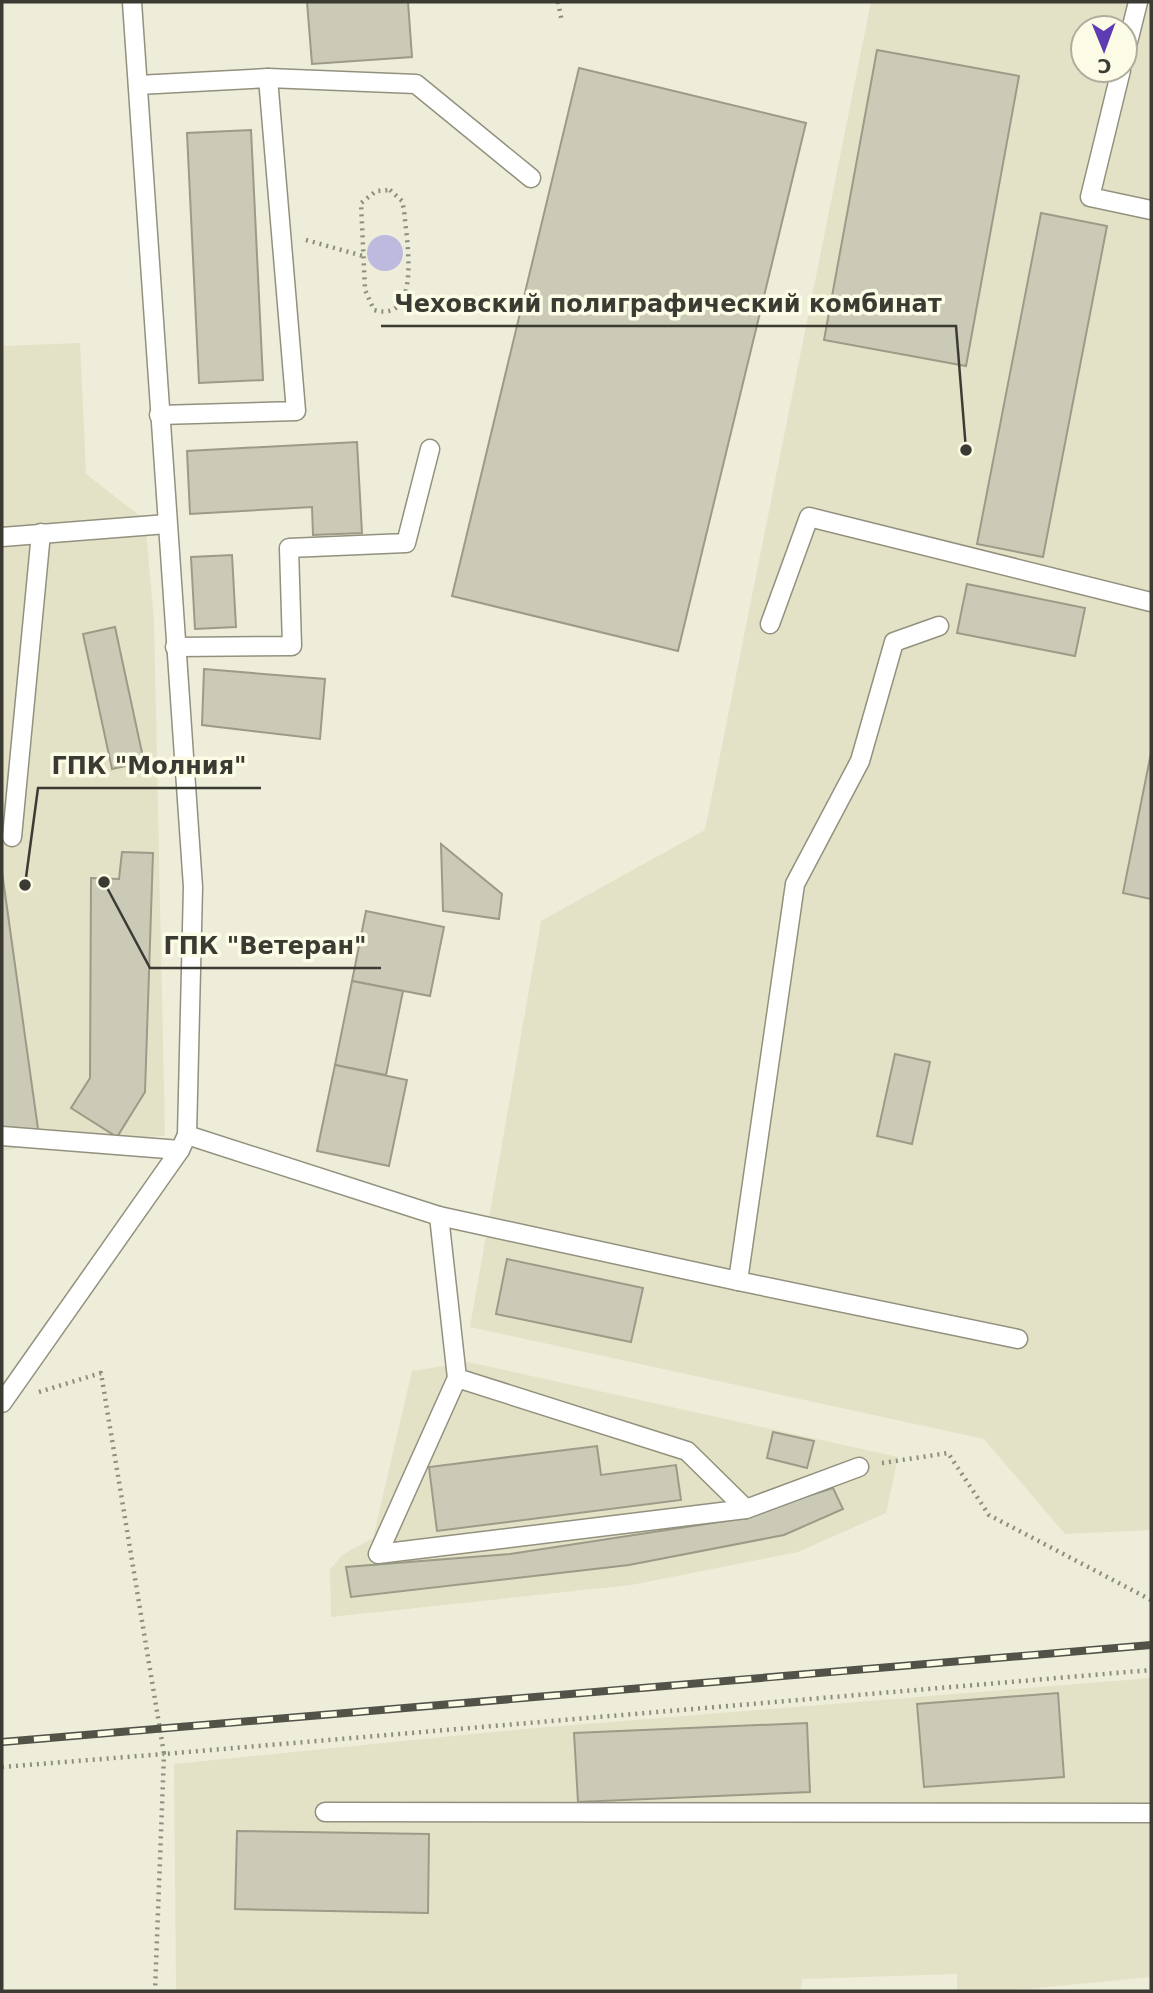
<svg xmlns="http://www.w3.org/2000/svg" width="1153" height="1993" font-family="'DejaVu Sans',sans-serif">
	<rect width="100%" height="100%" fill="#eeedd9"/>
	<g fill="#e3e2c6" fill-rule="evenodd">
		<path d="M 871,2 L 1151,2 L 1151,1530 L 1065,1534 L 984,1439 L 470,1327 L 541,921 L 705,830 ZM 1083,28 L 1125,28 L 1125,70 L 1083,70 Z"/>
		<path d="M 80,343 L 86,474 L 145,520 L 154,620 L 165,1136 L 53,1142 L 2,1151 L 2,346 Z"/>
		<path d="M 468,1362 L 898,1457 L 886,1513 L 798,1552 L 631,1585 L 331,1617 L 330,1570 L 342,1555 L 373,1538 L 412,1371 Z"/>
		<path d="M 1151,1678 L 1151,1977 L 1006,1991 L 957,1991 L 957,1974 L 802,1979 L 801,1991 L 176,1991 L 174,1764 L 512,1730 Z"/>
	</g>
	<circle fill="#bdb9df" cx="385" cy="253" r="18"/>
	<g fill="#cbcab6" stroke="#9c9b88" stroke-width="2">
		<path d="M 307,2 L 408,2 L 412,57 L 312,64 Z"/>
		<path d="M 877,50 L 1019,76 L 966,366 L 824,340 Z"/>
		<path d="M 579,68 L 806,123 L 678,651 L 452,596 Z"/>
		<path d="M 251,130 L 263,380 L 199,383 L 187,133 Z"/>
		<path d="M 1041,213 L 1107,226 L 1043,557 L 977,544 Z"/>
		<path d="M 357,442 L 362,533 L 313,535 L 312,507 L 190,514 L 187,451 Z"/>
		<path d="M 232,555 L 236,627 L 195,629 L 191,557 Z"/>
		<path d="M 967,584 L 1085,608 L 1075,656 L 957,633 Z"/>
		<path d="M 115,627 L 144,762 L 112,769 L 83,634 Z"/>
		<path d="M 204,669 L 325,679 L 320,739 L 202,725 Z"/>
		<path d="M 1151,753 L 1151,899 L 1123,893 Z"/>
		<path d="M 441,844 L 502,894 L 499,919 L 443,911 Z"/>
		<path d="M 122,852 L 153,853 L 145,1092 L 117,1137 L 71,1108 L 90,1078 L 91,878 L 119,879 Z"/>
		<path d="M 2,872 L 39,1136 L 2,1141 Z"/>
		<path d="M 366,911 L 444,927 L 430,996 L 352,981 Z"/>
		<path d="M 352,981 L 403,991 L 386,1075 L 335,1065 Z"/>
		<path d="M 895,1054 L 930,1062 L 912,1144 L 877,1136 Z"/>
		<path d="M 335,1065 L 407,1080 L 389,1166 L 317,1151 Z"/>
		<path d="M 507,1259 L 643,1288 L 631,1342 L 496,1314 Z"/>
		<path d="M 773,1432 L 814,1441 L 807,1468 L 767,1458 Z"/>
		<path d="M 597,1446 L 601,1475 L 676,1465 L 681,1500 L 437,1531 L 429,1467 Z"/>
		<path d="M 833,1488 L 843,1509 L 784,1535 L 629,1565 L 351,1597 L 346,1567 L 510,1554 L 732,1520 Z"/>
		<path d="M 1058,1693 L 1064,1777 L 924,1787 L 917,1704 Z"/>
		<path d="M 807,1723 L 810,1792 L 578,1802 L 574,1733 Z"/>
		<path d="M 237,1831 L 429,1834 L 428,1913 L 235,1909 Z"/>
	</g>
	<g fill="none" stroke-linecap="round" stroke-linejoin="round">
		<g stroke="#92917e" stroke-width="21">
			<g id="service">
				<path d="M 1125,54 L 1138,2"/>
				<path d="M 1121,70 L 1090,197 L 1151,210"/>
				<path d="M 268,78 L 416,84 L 531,178"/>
				<path d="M 138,85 L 268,78 L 296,411 L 159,415"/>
				<path d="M 2,537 L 167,524"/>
				<path d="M 770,624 L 809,517 L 1151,602"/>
				<path d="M 175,647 L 292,646 L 289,548 L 406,543 L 430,449"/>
				<path d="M 12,837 L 41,533"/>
				<path d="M 187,1135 L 439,1216 L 457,1378 L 378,1554 L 746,1509 L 687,1451 L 457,1378"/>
				<path d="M 2,1136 L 180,1150"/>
				<path d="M 439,1216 L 738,1281 L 795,884 L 860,761 L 894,642 L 939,626"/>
				<path d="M 738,1281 L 1018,1339"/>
				<path d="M 2,1403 L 180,1150 L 187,1135 L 193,887 L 132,2"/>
				<path d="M 746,1509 L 859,1467"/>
				<path d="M 325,1812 L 1151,1813"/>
			</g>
		</g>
		<g stroke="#8e8e80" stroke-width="4.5" stroke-dasharray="2 5" stroke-linecap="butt">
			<path d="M 558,2 L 562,22"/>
			<path d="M 390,190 L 402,201 L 404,210 C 406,237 423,324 374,310 L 365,290 L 361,203 L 376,191 Z"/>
			<path d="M 306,240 L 363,256"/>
			<path d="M 39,1392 L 101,1373 L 164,1754 L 1151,1670"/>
			<path d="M 882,1463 L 948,1453 L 989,1515 L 1151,1600"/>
			<path d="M 2,1767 L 164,1754 L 155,1991"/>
		</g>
		<use href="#service" stroke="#fff" stroke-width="18"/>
		<g stroke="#535249" stroke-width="8">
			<path id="rail" d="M 2,1742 L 1151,1645"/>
		</g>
		<use href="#rail" stroke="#fbfbe6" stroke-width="5" stroke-dasharray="16" stroke-linecap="butt"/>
	</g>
	<path fill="none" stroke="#3b3b33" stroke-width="2.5" d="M966 450L956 326H381M25 885L38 788H261M104 882L150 968H381"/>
	<g fill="#3b3b33" stroke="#fbfbe6" stroke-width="2.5">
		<circle cx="966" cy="450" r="7"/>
		<circle cx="25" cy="885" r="7"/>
		<circle cx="104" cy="882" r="7"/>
	</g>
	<g font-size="24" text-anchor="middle" font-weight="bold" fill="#3b3b33" stroke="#fbfbe6" stroke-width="7" stroke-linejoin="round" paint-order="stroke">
		<text x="668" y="312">Чеховский полиграфический комбинат</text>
		<text x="149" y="774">ГПК "Молния"</text>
		<text x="265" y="954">ГПК "Ветеран"</text>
	</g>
	<rect width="1153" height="1993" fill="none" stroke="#3b3b33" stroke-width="7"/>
	<g transform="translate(1104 49) rotate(179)"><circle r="33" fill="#fbfbe6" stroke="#aeae9e" stroke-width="2"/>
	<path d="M0-5L12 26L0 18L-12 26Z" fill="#5c3bb3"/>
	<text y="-10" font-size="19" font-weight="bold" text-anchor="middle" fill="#3b3b33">С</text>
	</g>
</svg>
